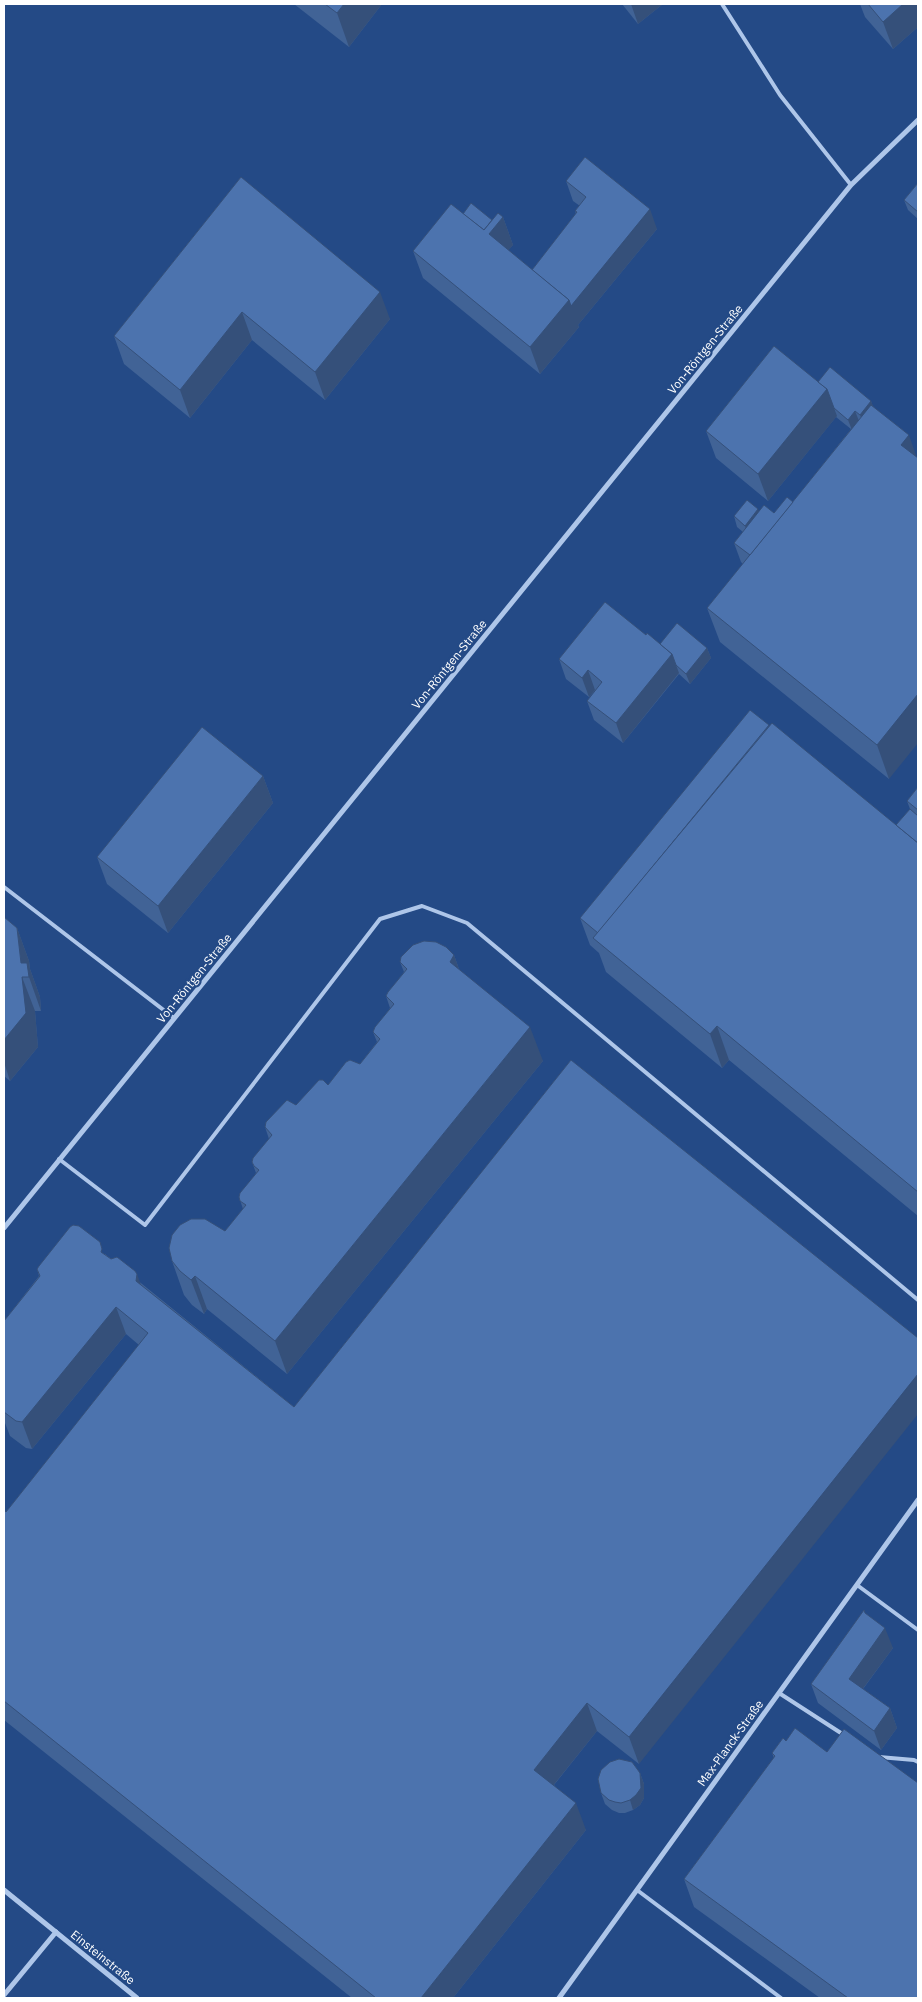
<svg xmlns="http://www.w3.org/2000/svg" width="922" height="2002" font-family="'IBM Plex Sans',sans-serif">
	<rect width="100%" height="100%" fill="#244a86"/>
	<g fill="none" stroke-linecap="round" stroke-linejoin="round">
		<g stroke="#aec6e9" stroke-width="4">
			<path d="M 722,4 L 780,95 L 851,185"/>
			<path d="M 4,887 L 174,1018"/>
			<path d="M 59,1159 L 145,1225 L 380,919 L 422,906 L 467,923 L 918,1300"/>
			<path d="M 857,1585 L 918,1630"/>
			<path d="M 779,1693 L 844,1735"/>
			<path d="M 879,1757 L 914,1760 L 918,1762"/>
			<path d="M 637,1890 L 781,1998"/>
		</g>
		<g stroke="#aec6e9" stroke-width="5">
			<path d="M 4,1228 L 851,185 L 918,120"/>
			<path d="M 4,1890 L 137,1998"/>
			<path d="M 4,1995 L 56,1932"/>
			<path d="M 559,1998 L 918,1500"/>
		</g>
	</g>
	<g fill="#416396">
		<path d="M 294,4 L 382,4 L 349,47 Z"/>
		<path d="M 622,4 L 663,4 L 638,24 Z"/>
		<path d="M 860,4 L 918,4 L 918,27 L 893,49 L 865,17 Z"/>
		<path d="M 241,177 L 390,319 L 325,400 L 252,340 L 190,418 L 124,364 L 114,336 Z"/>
		<path d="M 566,181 L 657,229 L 578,325 L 579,327 L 540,374 L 423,278 L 413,251 L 463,214 L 492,220 L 503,217 L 513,245 L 508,250 L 532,270 L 576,214 L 575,211 L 580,206 L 573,201 Z"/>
		<path d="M 918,183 L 918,219 L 908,210 L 904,200 Z"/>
		<path d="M 818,382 L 871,401 L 873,407 L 889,779 L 720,642 L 707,608 L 743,564 L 741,562 L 734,543 L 743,532 L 737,527 L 734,516 L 759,512 L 774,513 L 793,502 L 851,429 L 836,417 L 768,501 L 716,458 L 706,431 Z"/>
		<path d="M 646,635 L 660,644 L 707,648 L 711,658 L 690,684 L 679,674 L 623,743 L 594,720 L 587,701 L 596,690 L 589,697 L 566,679 L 559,659 Z"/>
		<path d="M 769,726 L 896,825 L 910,809 L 907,801 L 918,787 L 918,1216 L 729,1060 L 722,1068 L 606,972 L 599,953 L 590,945 L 580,918 Z"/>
		<path d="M 263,776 L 273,803 L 168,933 L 107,884 L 97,857 Z"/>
		<path d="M 4,917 L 17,928 L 29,961 L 30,969 L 40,997 L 41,1011 L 35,1011 L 38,1047 L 10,1081 L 4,1076 Z"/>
		<path d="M 454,955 L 459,969 L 543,1061 L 287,1374 L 207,1309 L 204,1314 L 192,1305 L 184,1295 L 172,1261 L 225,1231 L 243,1209 L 239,1197 L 256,1173 L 252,1162 L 269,1139 L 265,1127 L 296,1105 L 360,1064 L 377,1042 L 373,1032 L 390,1008 L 386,996 L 404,972 L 400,962 Z"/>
		<path d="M 571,1060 L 639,1764 L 597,1731 L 554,1785 L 586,1830 L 453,1998 L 352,1998 L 4,1720 L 4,1510 L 6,1512 L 139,1345 L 126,1334 L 32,1449 L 26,1448 L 10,1436 L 5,1423 L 4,1421 L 4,1321 L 39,1276 L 37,1269 L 105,1254 L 294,1407 Z"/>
		<path d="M 865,1613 L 893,1648 L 863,1689 L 890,1708 L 897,1728 L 881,1750 L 818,1703 L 811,1684 Z"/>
		<path d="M 783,1738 L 918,1998 L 820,1998 L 694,1907 L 684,1879 L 774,1758 L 772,1753 Z"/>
		<path d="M 640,1773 L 644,1784 L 644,1798 L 640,1805 L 633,1810 L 625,1813 L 619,1813 L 612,1810 L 605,1804 L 601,1793 Z"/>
	</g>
	<g fill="#35507a">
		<path d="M 344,4 L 382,4 L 349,47 L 337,13 Z"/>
		<path d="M 631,4 L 663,4 L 638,24 Z"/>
		<path d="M 903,4 L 918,4 L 918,27 L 893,49 L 883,22 Z"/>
		<path d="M 650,209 L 657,229 L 578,325 L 579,327 L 540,374 L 530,347 L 569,300 Z"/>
		<path d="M 503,217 L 513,245 L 499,262 L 489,234 Z"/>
		<path d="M 380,292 L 390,319 L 325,400 L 315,372 Z"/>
		<path d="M 242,312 L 252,340 L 190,418 L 180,390 Z"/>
		<path d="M 827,389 L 837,416 L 768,501 L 758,474 Z"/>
		<path d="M 871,401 L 875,411 L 864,425 L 860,415 Z"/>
		<path d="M 855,411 L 859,421 L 852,430 L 848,420 Z"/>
		<path d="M 909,435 L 918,461 L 901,445 Z"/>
		<path d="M 758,509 L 762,519 L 749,536 L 745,526 Z"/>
		<path d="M 707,648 L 711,658 L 690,684 L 686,674 Z"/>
		<path d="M 672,654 L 679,673 L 623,743 L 616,723 Z"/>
		<path d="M 588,670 L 595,690 L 589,697 L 582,678 Z"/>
		<path d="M 918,694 L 918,743 L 889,779 L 877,745 Z"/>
		<path d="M 263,776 L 273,803 L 168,933 L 158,906 Z"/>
		<path d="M 17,928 L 29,961 L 30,969 L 40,997 L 41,1011 L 29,977 L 21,963 Z"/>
		<path d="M 454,955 L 466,989 L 450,962 Z"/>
		<path d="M 22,977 L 35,1011 L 38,1047 L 10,1081 L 4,1062 L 4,1040 Z"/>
		<path d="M 717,1026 L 729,1060 L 722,1068 L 710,1034 Z"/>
		<path d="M 530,1027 L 543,1061 L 287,1374 L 275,1341 Z"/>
		<path d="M 137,1274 L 147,1301 L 136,1281 Z"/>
		<path d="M 195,1276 L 207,1309 L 204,1314 L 191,1280 Z"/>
		<path d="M 116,1307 L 126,1334 L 32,1449 L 22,1422 Z"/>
		<path d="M 918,1374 L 918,1414 L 639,1764 L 629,1737 Z"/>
		<path d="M 885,1628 L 893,1648 L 856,1698 L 849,1679 Z"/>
		<path d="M 587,1703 L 597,1731 L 544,1797 L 534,1770 Z"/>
		<path d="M 890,1708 L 897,1728 L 881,1750 L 874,1731 Z"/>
		<path d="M 640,1773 L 644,1784 L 644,1798 L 640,1805 L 633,1810 L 630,1800 Z"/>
		<path d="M 576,1803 L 586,1830 L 453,1998 L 421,1998 Z"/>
	</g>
	<g fill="#4c73ae" stroke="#35507a">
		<path d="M 325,4 L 344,4 L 337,13 Z"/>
		<path d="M 868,4 L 903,4 L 883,22 Z"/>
		<path d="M 585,157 L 650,209 L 571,306 L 569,300 L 532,270 L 577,212 L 575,211 L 586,197 L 566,181 Z"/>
		<path d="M 241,177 L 380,292 L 315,372 L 242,312 L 180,390 L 114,336 Z"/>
		<path d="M 918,183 L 918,212 L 904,200 Z"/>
		<path d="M 471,203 L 492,220 L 484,230 L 463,214 Z"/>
		<path d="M 451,204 L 484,230 L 498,213 L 503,217 L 489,234 L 569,300 L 530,347 L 413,251 Z"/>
		<path d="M 774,346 L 827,389 L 758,474 L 706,431 Z"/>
		<path d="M 830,367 L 871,401 L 860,415 L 855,411 L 848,420 L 834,408 L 827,389 L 818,382 Z"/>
		<path d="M 871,405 L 909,435 L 901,445 L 918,458 L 918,694 L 877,745 L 707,608 Z"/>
		<path d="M 787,497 L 793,502 L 750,555 L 734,543 L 764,505 L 774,513 Z"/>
		<path d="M 747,500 L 758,509 L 745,526 L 734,516 Z"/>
		<path d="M 605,602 L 646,635 L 647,633 L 672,654 L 616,723 L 587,701 L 602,682 L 588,670 L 582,678 L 559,659 Z"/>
		<path d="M 677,623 L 707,648 L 686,674 L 676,665 L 672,654 L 660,644 Z"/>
		<path d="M 750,710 L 769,725 L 598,933 L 580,918 Z"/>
		<path d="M 772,723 L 918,843 L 918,1192 L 717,1026 L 710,1034 L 593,938 Z"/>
		<path d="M 202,727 L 263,776 L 158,906 L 97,857 Z"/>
		<path d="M 918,787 L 918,810 L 907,801 Z"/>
		<path d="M 910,809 L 918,816 L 918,843 L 896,825 Z"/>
		<path d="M 4,917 L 17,928 L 21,963 L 27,963 L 29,977 L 22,977 L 26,1013 L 4,1040 Z"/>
		<path d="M 424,941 L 436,942 L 446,947 L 454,955 L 450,962 L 530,1027 L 275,1341 L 195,1276 L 191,1280 L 180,1271 L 172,1261 L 169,1248 L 172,1235 L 180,1225 L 191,1219 L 205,1219 L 225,1231 L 246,1205 L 240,1201 L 239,1197 L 240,1193 L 259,1170 L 254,1166 L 252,1162 L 253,1158 L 272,1135 L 265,1127 L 266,1122 L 287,1100 L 296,1105 L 319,1080 L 323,1080 L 328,1085 L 346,1062 L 350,1060 L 360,1064 L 380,1039 L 373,1032 L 375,1027 L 394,1004 L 386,996 L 388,992 L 407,969 L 400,962 L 401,957 L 413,945 Z"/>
		<path d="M 571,1060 L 918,1338 L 918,1374 L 629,1737 L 587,1703 L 534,1770 L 576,1803 L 421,1998 L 376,1998 L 4,1701 L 4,1510 L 6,1512 L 148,1333 L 116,1307 L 22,1422 L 16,1421 L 4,1412 L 4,1321 L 40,1276 L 37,1269 L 39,1266 L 70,1227 L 73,1225 L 79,1226 L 100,1242 L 102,1249 L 101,1252 L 111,1259 L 117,1257 L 135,1271 L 137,1274 L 136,1281 L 294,1407 Z"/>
		<path d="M 864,1610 L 865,1613 L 885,1628 L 849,1679 L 890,1708 L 874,1731 L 811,1684 Z"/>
		<path d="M 795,1728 L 827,1752 L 844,1729 L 918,1783 L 918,1998 L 848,1998 L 684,1879 L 775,1756 L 772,1753 L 783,1738 L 786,1741 Z"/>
		<path d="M 619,1759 L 632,1762 L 640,1773 L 641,1788 L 636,1795 L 630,1800 L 621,1803 L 615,1802 L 609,1800 L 601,1793 L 598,1779 L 601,1770 L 610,1762 Z"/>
	</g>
	<g text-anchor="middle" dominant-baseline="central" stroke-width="4.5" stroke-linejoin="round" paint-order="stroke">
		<g font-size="12" fill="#fff" stroke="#244a86">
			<text transform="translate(705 349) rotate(-51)">Von-Röntgen-Straße</text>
			<text transform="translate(449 664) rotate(-51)">Von-Röntgen-Straße</text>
			<text transform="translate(194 978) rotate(-51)">Von-Röntgen-Straße</text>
			<text transform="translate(730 1743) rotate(-54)">Max-Planck-Straße</text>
			<text transform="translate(103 1957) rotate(39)">Einsteinstraße</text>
		</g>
	</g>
	<rect width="922" height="2002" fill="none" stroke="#ffffff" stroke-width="10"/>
</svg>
